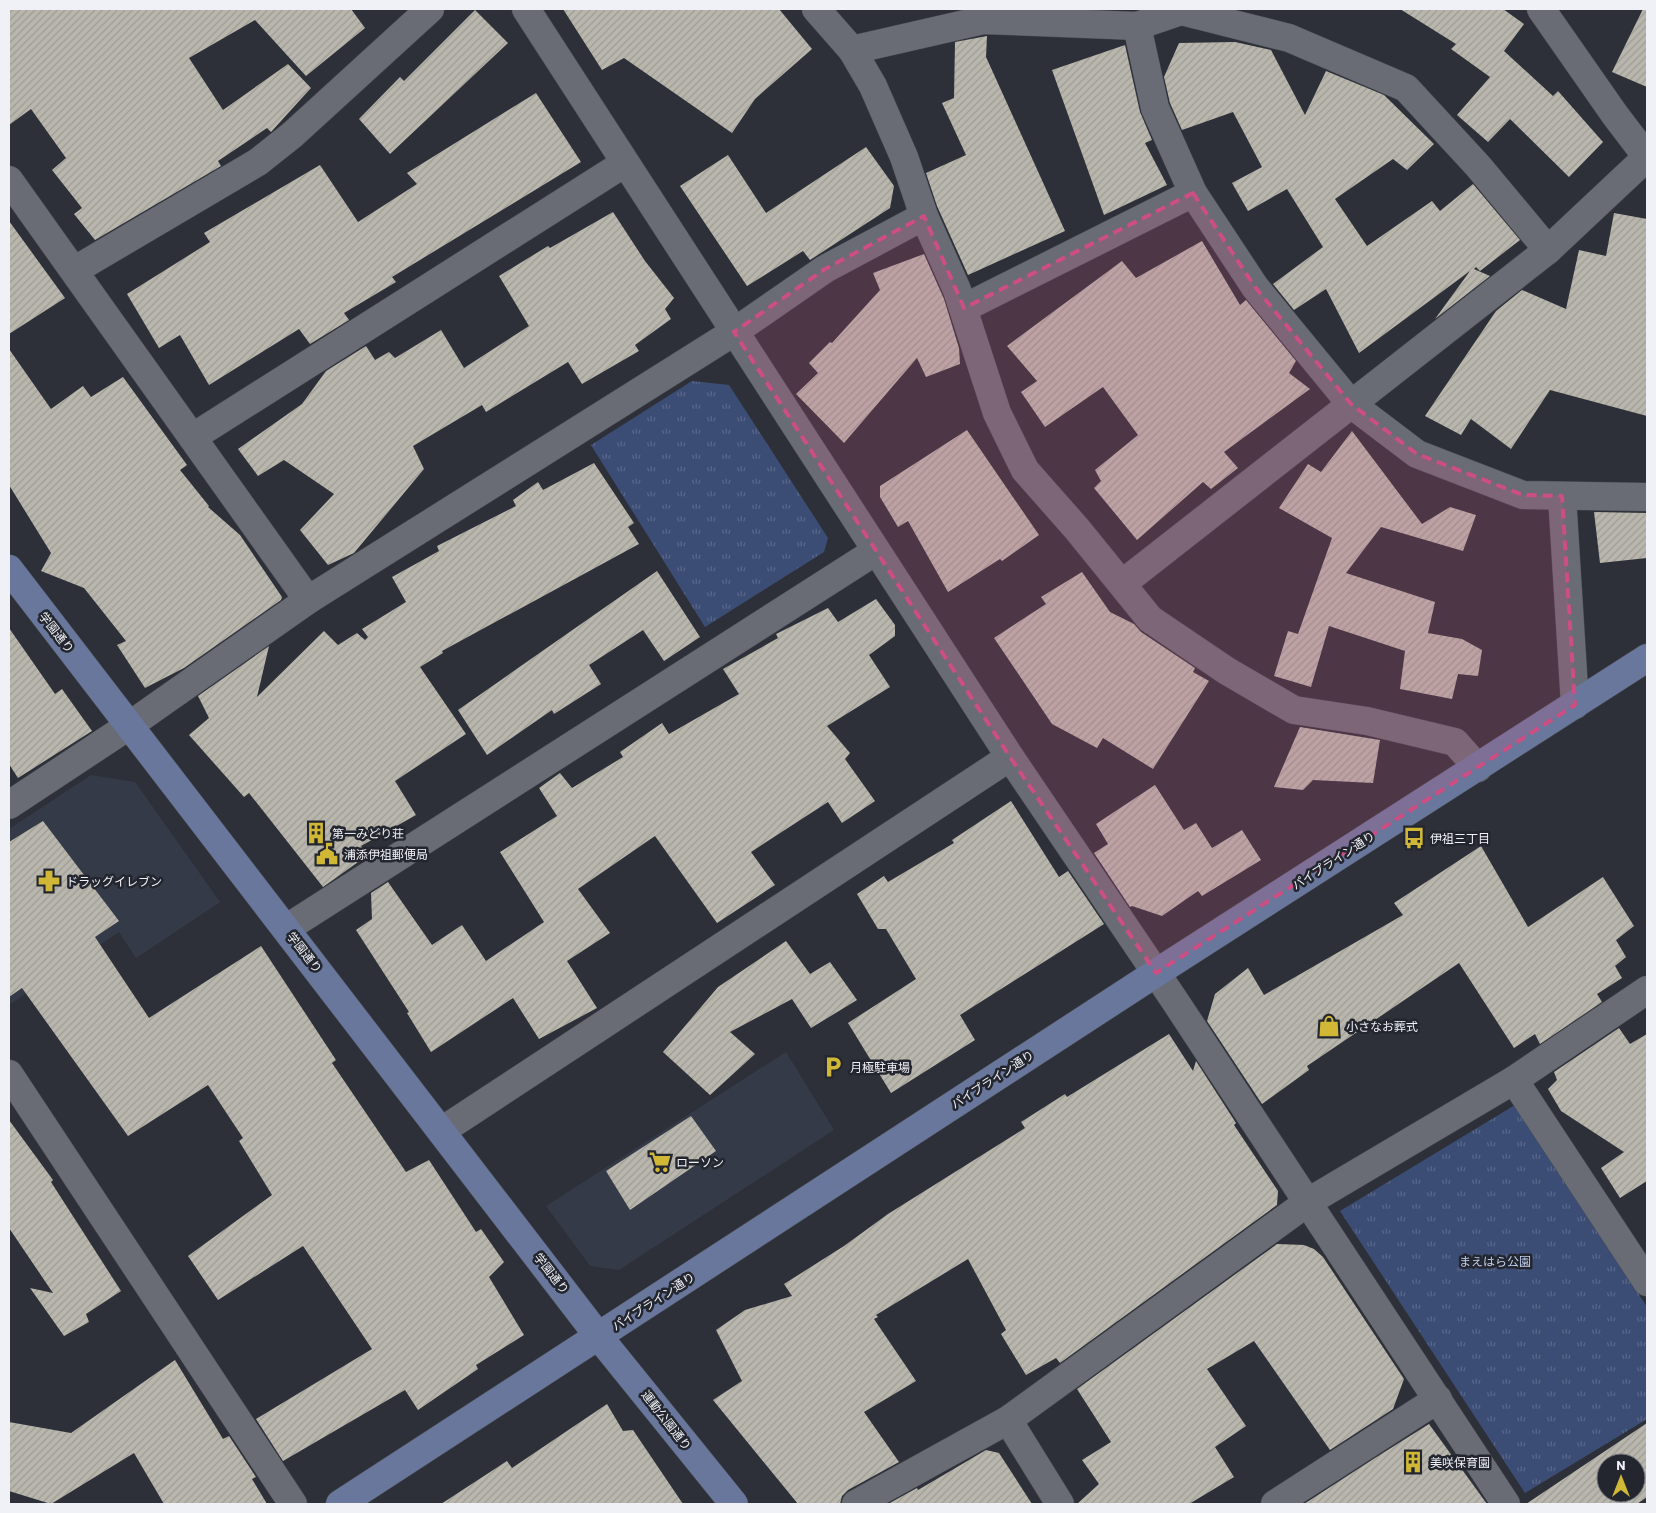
<svg xmlns="http://www.w3.org/2000/svg" width="1656" height="1513" font-family="Barlow,'Noto Sans JP',sans-serif">
	<defs>
		<pattern id="grass-tufts" width="24" height="20" patternUnits="userSpaceOnUse" patternTransform="scale(1.25)"><rect width="24" height="20" fill="#3c4d75"/><path d="M3 7l-1-3M5 7V3M7 7l1-3M15 17l-1-3M17 17v-4M19 17l1-3" fill="none" stroke="#586789"/></pattern>
		<pattern id="building-hatch" width="6" height="6" patternUnits="userSpaceOnUse" patternTransform="scale(1.25)"><rect width="6" height="6" fill="#b9b7ad"/><path d="M-1 1l2-2M0 6l6-6M5 7l2-2" fill="none" stroke="#9d9b94"/></pattern>
	</defs>
	<rect width="100%" height="100%" fill="#2d3038"/>
	<g fill="#343a47">
		<path d="M 91,775 L 135,782 L 220,902 L 136,958 L 119,932 L 9,1005 L 9,829 Z"/>
		<path d="M 786,1052 L 834,1130 L 619,1270 L 590,1266 L 546,1206 Z"/>
	</g>
	<g fill="url(#grass-tufts)">
		<path d="M 692,381 L 729,385 L 828,538 L 824,552 L 705,627 L 591,445 Z"/>
		<path d="M 1515,1105 L 1647,1307 L 1647,1419 L 1525,1493 L 1340,1211 Z"/>
	</g>
	<g fill="url(#building-hatch)" fill-rule="evenodd">
		<path d="M 9,9 L 351,9 L 365,28 L 306,76 L 255,20 L 189,58 L 223,110 L 288,64 L 311,88 L 271,132 L 267,128 L 218,161 L 221,166 L 95,240 L 74,214 L 82,208 L 52,170 L 66,158 L 31,109 L 9,125 Z"/>
		<path d="M 563,9 L 779,9 L 812,49 L 755,99 L 732,133 L 624,58 L 602,70 Z"/>
		<path d="M 1400,9 L 1503,9 L 1524,24 L 1504,51 L 1553,96 L 1558,91 L 1603,142 L 1569,177 L 1510,119 L 1488,142 L 1457,115 L 1490,77 L 1451,49 L 1456,44 Z"/>
		<path d="M 1643,9 L 1647,9 L 1647,87 L 1612,72 Z"/>
		<path d="M 475,10 L 508,43 L 390,154 L 359,119 L 400,77 L 404,81 Z"/>
		<path d="M 987,36 L 986,57 L 1065,231 L 968,275 L 937,206 L 926,173 L 966,155 L 942,103 L 954,98 L 955,42 Z"/>
		<path d="M 1235,42 L 1271,50 L 1305,115 L 1326,71 L 1384,95 L 1434,144 L 1407,170 L 1393,159 L 1335,199 L 1367,246 L 1432,201 L 1440,211 L 1473,184 L 1520,240 L 1480,271 L 1476,267 L 1474,269 L 1490,276 L 1435,319 L 1470,271 L 1359,353 L 1326,289 L 1294,310 L 1273,284 L 1323,247 L 1287,189 L 1248,211 L 1232,183 L 1262,167 L 1233,112 L 1182,130 L 1170,103 L 1164,77 L 1179,43 Z"/>
		<path d="M 1125,45 L 1140,112 L 1152,140 L 1145,143 L 1167,185 L 1104,215 L 1052,70 Z"/>
		<path d="M 536,93 L 581,162 L 392,277 L 396,282 L 344,313 L 349,320 L 310,344 L 299,329 L 209,385 L 180,335 L 159,348 L 127,294 L 210,242 L 204,233 L 320,165 L 358,222 L 417,184 L 407,173 Z"/>
		<path d="M 866,147 L 894,186 L 890,208 L 810,260 L 803,251 L 747,286 L 680,186 L 728,155 L 766,213 Z"/>
		<path d="M 613,212 L 645,261 L 674,298 L 665,309 L 671,319 L 635,345 L 639,351 L 582,384 L 568,362 L 486,412 L 482,405 L 413,446 L 424,469 L 354,553 L 328,565 L 300,530 L 334,494 L 284,460 L 258,476 L 238,449 L 302,404 L 326,371 L 366,346 L 375,360 L 389,352 L 395,358 L 441,330 L 464,368 L 529,326 L 499,276 L 548,246 L 550,248 Z"/>
		<path d="M 1614,213 L 1647,219 L 1647,416 L 1550,390 L 1511,449 L 1471,419 L 1461,435 L 1425,416 L 1496,311 L 1522,290 L 1566,309 L 1579,250 L 1606,256 Z"/>
		<path d="M 9,221 L 65,298 L 9,334 Z"/>
		<path d="M 1202,241 L 1240,305 L 1246,300 L 1296,361 L 1289,373 L 1310,389 L 1224,452 L 1238,468 L 1211,489 L 1203,482 L 1137,540 L 1094,488 L 1101,481 L 1095,470 L 1138,435 L 1103,387 L 1045,427 L 1021,392 L 1037,381 L 1007,346 L 1122,261 L 1136,278 Z"/>
		<path d="M 924,254 L 944,299 L 959,348 L 960,364 L 926,377 L 917,358 L 844,443 L 796,394 L 818,373 L 809,363 L 830,342 L 832,343 L 880,290 L 873,273 Z"/>
		<path d="M 9,349 L 51,409 L 83,386 L 91,397 L 123,377 L 187,465 L 180,470 L 209,506 L 208,507 L 240,535 L 282,597 L 281,600 L 184,668 L 145,688 L 117,645 L 126,641 L 84,588 L 41,571 L 51,553 L 9,485 Z"/>
		<path d="M 967,430 L 1039,535 L 1002,561 L 1000,559 L 948,592 L 908,521 L 898,527 L 880,497 L 880,486 Z"/>
		<path d="M 1352,431 L 1422,524 L 1450,507 L 1476,515 L 1463,551 L 1381,527 L 1346,573 L 1435,602 L 1428,633 L 1462,639 L 1482,650 L 1478,676 L 1458,674 L 1452,699 L 1400,689 L 1405,651 L 1329,626 L 1311,687 L 1274,676 L 1288,631 L 1298,634 L 1332,538 L 1279,508 L 1308,464 L 1321,472 Z"/>
		<path d="M 594,463 L 634,523 L 628,527 L 639,544 L 442,651 L 443,653 L 420,667 L 466,734 L 395,781 L 416,815 L 361,846 L 368,855 L 323,887 L 249,793 L 244,797 L 189,735 L 209,718 L 198,696 L 269,646 L 257,697 L 324,631 L 338,645 L 357,633 L 365,640 L 368,637 L 362,629 L 406,602 L 392,577 L 439,551 L 437,546 L 516,506 L 513,500 L 538,482 L 543,490 Z"/>
		<path d="M 1594,512 L 1647,513 L 1647,558 L 1600,563 Z"/>
		<path d="M 657,571 L 700,637 L 664,661 L 643,630 L 589,665 L 601,684 L 554,714 L 552,710 L 487,755 L 458,710 Z"/>
		<path d="M 1082,572 L 1110,612 L 1134,624 L 1141,632 L 1195,668 L 1193,672 L 1209,681 L 1153,769 L 1103,738 L 1097,748 L 1052,724 L 994,638 L 1046,604 L 1041,597 Z"/>
		<path d="M 876,599 L 895,625 L 895,636 L 869,655 L 890,687 L 827,726 L 850,753 L 845,759 L 875,801 L 842,823 L 828,802 L 751,852 L 775,885 L 717,923 L 655,836 L 578,889 L 610,933 L 567,961 L 597,1008 L 539,1039 L 513,998 L 431,1052 L 407,1013 L 409,1012 L 356,930 L 372,919 L 371,893 L 388,882 L 432,945 L 462,925 L 486,961 L 544,922 L 500,852 L 557,816 L 539,788 L 560,773 L 572,788 L 623,757 L 620,752 L 662,723 L 669,734 L 739,694 L 723,669 L 778,638 L 776,634 L 828,608 L 838,622 Z"/>
		<path d="M 9,628 L 55,694 L 62,689 L 92,731 L 18,778 L 9,764 Z"/>
		<path d="M 1300,727 L 1380,740 L 1373,783 L 1313,780 L 1303,790 L 1274,787 Z"/>
		<path d="M 1155,785 L 1184,830 L 1196,823 L 1212,848 L 1242,830 L 1261,860 L 1202,896 L 1198,891 L 1162,916 L 1132,906 L 1130,907 L 1094,853 L 1108,844 L 1096,824 Z"/>
		<path d="M 1011,801 L 1059,877 L 1068,871 L 1104,924 L 960,1015 L 975,1040 L 891,1093 L 848,1023 L 916,979 L 886,929 L 878,929 L 857,894 L 884,876 L 888,882 L 954,843 L 952,840 Z"/>
		<path d="M 43,821 L 119,921 L 95,937 L 149,1018 L 261,946 L 336,1060 L 332,1063 L 406,1172 L 429,1160 L 476,1232 L 481,1229 L 504,1262 L 489,1277 L 524,1335 L 476,1365 L 478,1369 L 418,1410 L 405,1390 L 283,1461 L 256,1419 L 372,1349 L 303,1246 L 218,1300 L 188,1256 L 272,1195 L 239,1141 L 243,1138 L 208,1085 L 128,1136 L 22,988 L 9,997 L 9,842 Z"/>
		<path d="M 1481,846 L 1528,927 L 1603,877 L 1634,926 L 1616,940 L 1626,957 L 1615,966 L 1622,978 L 1597,994 L 1602,1002 L 1540,1044 L 1535,1034 L 1514,1048 L 1459,963 L 1307,1066 L 1309,1070 L 1262,1104 L 1207,1021 L 1215,994 L 1248,968 L 1264,995 L 1403,915 L 1394,903 Z"/>
		<path d="M 786,941 L 810,974 L 830,962 L 857,1000 L 811,1028 L 792,999 L 730,1032 L 755,1054 L 710,1095 L 663,1052 L 718,987 Z"/>
		<path d="M 1619,1028 L 1630,1044 L 1647,1034 L 1647,1181 L 1620,1198 L 1601,1168 L 1624,1152 L 1561,1111 L 1548,1089 L 1557,1080 L 1554,1072 Z"/>
		<path d="M 1169,1034 L 1193,1071 L 1196,1061 L 1236,1123 L 1234,1125 L 1278,1191 L 1277,1205 L 1060,1363 L 1056,1358 L 1026,1375 L 1001,1334 L 1006,1330 L 968,1259 L 876,1315 L 878,1317 L 874,1319 L 916,1381 L 864,1412 L 899,1462 L 848,1490 L 842,1496 L 840,1504 L 798,1504 L 713,1400 L 742,1381 L 716,1330 L 745,1310 L 792,1296 L 784,1284 L 844,1246 L 888,1214 L 1025,1128 L 1021,1122 L 1065,1094 L 1067,1097 Z"/>
		<path d="M 691,1116 L 716,1151 L 630,1210 L 606,1171 Z"/>
		<path d="M 9,1120 L 53,1180 L 51,1182 L 121,1291 L 86,1314 L 89,1322 L 64,1336 L 30,1288 L 53,1293 L 9,1228 Z"/>
		<path d="M 1277,1244 L 1304,1245 L 1314,1249 L 1323,1257 L 1404,1379 L 1393,1409 L 1330,1450 L 1254,1341 L 1207,1369 L 1246,1426 L 1215,1447 L 1234,1477 L 1189,1504 L 1077,1504 L 1099,1484 L 1082,1460 L 1111,1442 L 1077,1389 Z"/>
		<path d="M 175,1360 L 223,1439 L 229,1436 L 256,1477 L 252,1479 L 267,1504 L 164,1504 L 134,1453 L 51,1504 L 9,1491 L 9,1422 L 71,1433 Z"/>
		<path d="M 607,1404 L 623,1431 L 633,1430 L 683,1504 L 441,1504 L 507,1461 L 512,1468 Z"/>
		<path d="M 1647,1423 L 1647,1497 L 1637,1504 L 1526,1504 ZM 1606,1463 L 1636,1463 L 1636,1493 L 1606,1493 Z"/>
		<path d="M 1429,1424 L 1487,1504 L 1304,1504 L 1375,1458 Z"/>
		<path d="M 986,1450 L 999,1453 L 1032,1504 L 888,1504 L 917,1488 L 918,1490 Z"/>
	</g>
	<g fill="none" stroke-linecap="round" stroke-linejoin="round">
		<g stroke="#494c53" stroke-width="29">
			<g id="street">
				<path d="M 526,9 L 1010,757 L 1175,1001 L 1506,1504"/>
				<path d="M 816,9 L 852,50 L 873,86 L 904,157 L 924,216 L 957,290 L 997,413 L 1025,470 L 1077,529 L 1150,619 L 1227,671 L 1294,710 L 1367,721 L 1455,742 L 1478,768"/>
				<path d="M 1541,9 L 1615,115 L 1647,157"/>
				<path d="M 1137,26 L 1155,108 L 1193,193 L 1255,287 L 1351,404 L 1417,454 L 1523,495 L 1647,497"/>
				<path d="M 852,50 L 983,20 L 1137,26 L 1181,11 L 1289,38 L 1406,88 L 1478,166 L 1548,250 L 1647,157"/>
				<path d="M 9,180 L 308,600"/>
				<path d="M 75,270 L 258,162 L 292,135 L 430,9"/>
				<path d="M 964,308 L 1193,193"/>
				<path d="M 193,437 L 625,163"/>
				<path d="M 1562,496 L 1575,705"/>
				<path d="M 1123,583 L 1548,250"/>
				<path d="M 9,805 L 130,725 L 308,600 L 734,332 L 825,269 L 924,216"/>
				<path d="M 287,928 L 876,551"/>
				<path d="M 9,1074 L 293,1504"/>
				<path d="M 1514,1080 L 1647,1282"/>
				<path d="M 443,1130 L 1010,757"/>
				<path d="M 1008,1420 L 1060,1504"/>
				<path d="M 856,1504 L 1008,1420 L 1308,1202 L 1514,1080 L 1647,990"/>
				<path d="M 1275,1504 L 1438,1399"/>
			</g>
		</g>
		<g stroke="#494c53" stroke-width="29">
			<g id="secondary">
				<path d="M 9,569 L 599,1337 L 734,1504"/>
				<path d="M 340,1504 L 1156,973 L 1647,658"/>
			</g>
		</g>
		<use href="#street" stroke="#696c75" stroke-width="28"/>
		<use href="#secondary" stroke="#69779c" stroke-width="28"/>
	</g>
	<path fill="#cd4e82" fill-opacity="0.2" stroke="#cd4e82" stroke-width="4" stroke-dasharray="10 6" stroke-linejoin="round" d="M 1193,193 L 1255,287 L 1351,404 L 1417,454 L 1523,495 L 1562,496 L 1575,705 L 1156,973 L 1010,757 L 734,332 L 825,269 L 924,216 L 964,308 Z"/>
	<defs>
		<g id="building-bare" transform="scale(1.725)"><path d="M-4-6H4V6H1V3H-1V6H-4ZM-2.5-4.3h1.7v1.8h-1.7ZM.8-4.3h1.7v1.8H.8ZM-2.5-1h1.7V.8h-1.7ZM.8-1h1.7V.8H.8Z" fill="#d0b836" stroke="#23262e" stroke-width="2.5" paint-order="stroke"/></g>
		<g id="bus-bare" transform="scale(1.725)"><path d="M-5-6H5V4H4V6H2V4H-2V6H-4V4H-5ZM-3.5-4V0h7V-4ZM-3.5 1.2v1.5H-2V1.2ZM2 1.2v1.5H3.5V1.2Z" fill="#d0b836" stroke="#23262e" stroke-width="2.5" paint-order="stroke"/></g>
		<g id="civic-bare" transform="scale(1.725)"><path d="M-.6-6.5H3V-4.5H.6V-3L4-1V1h2V6H-6V1h2V-1L-.6-3ZM-1.2 2.5V6h2.4V2.5Z" fill="#d0b836" stroke="#23262e" stroke-width="2.5" paint-order="stroke"/></g>
		<g id="pharmacy-bare" transform="scale(1.725)"><path d="M-2-6h4v4h4v4h-4v4h-4v-4h-4v-4h4Z" fill="#d0b836" stroke="#23262e" stroke-width="2.5" paint-order="stroke"/></g>
		<g id="shop-bare" transform="scale(1.725)"><path d="M-5-2.5h2.3a2.7 3.5 0 0 1 5.4 0H5L5.5 6h-11ZM-1.5-2.5h3a1.5 2.3 0 0 0-3 0Z" fill="#d0b836" stroke="#23262e" stroke-width="2.5" paint-order="stroke"/></g>
		<g id="parking-bare" transform="scale(1.725)"><path d="M-3.5-5.5H1a3.5 3.5 0 0 1 0 7H-1V5.5H-3.5ZM-1-3.4V-.6H.8a1.4 1.4 0 0 0 0-2.8Z" fill="#d0b836" stroke="#23262e" stroke-width="2.5" paint-order="stroke"/></g>
		<g id="supermarket-bare" transform="scale(1.725)"><path d="M-6-5.5h2.5l.6 2H6L4.5 2H-2.5L-4.4-4H-6ZM-1.5 3.2a1.3 1.3 0 1 0 .1 0ZM3 3.2a1.3 1.3 0 1 0 .1 0Z" fill="#d0b836" stroke="#23262e" stroke-width="2.5" paint-order="stroke"/></g>
	</defs>
	<g fill-rule="evenodd">
		<use href="#building-bare" x="316" y="833"/>
		<use href="#bus-bare" x="1414" y="838"/>
		<use href="#civic-bare" x="327" y="854"/>
		<use href="#pharmacy-bare" x="49" y="881"/>
		<use href="#shop-bare" x="1329" y="1026"/>
		<use href="#parking-bare" x="833" y="1067"/>
		<use href="#supermarket-bare" x="660" y="1162"/>
		<use href="#building-bare" x="1413" y="1462"/>
	</g>
	<g text-anchor="middle" dominant-baseline="central" stroke-width="5" stroke-linejoin="round" paint-order="stroke">
		<g font-size="12" fill="#eff1f6" stroke="#23262e">
			<text transform="translate(57 632) rotate(52)">学園通り</text>
			<text transform="translate(1333 860) rotate(-33)">パイプライン通り</text>
			<text transform="translate(305 952) rotate(52)">学園通り</text>
			<text transform="translate(992 1079) rotate(-33)">パイプライン通り</text>
			<text transform="translate(552 1273) rotate(52)">学園通り</text>
			<text transform="translate(653 1301) rotate(-33)">パイプライン通り</text>
			<text transform="translate(667 1420) rotate(52)">運動公園通り</text>
		</g>
		<g font-size="12" fill="#eff1f6" stroke="#23262e" text-anchor="start">
			<text x="332" y="833">第一みどり荘</text>
			<text x="1430" y="838">伊祖三丁目</text>
			<text x="344" y="854">浦添伊祖郵便局</text>
			<text x="66" y="881">ドラッグイレブン</text>
			<text x="1346" y="1026">小さなお葬式</text>
			<text x="850" y="1067">月極駐車場</text>
			<text x="676" y="1162">ローソン</text>
			<text x="1430" y="1462">美咲保育園</text>
		</g>
		<g font-size="12" fill="#c1cff0" stroke="#23262e">
			<text x="1495" y="1261">まえはら公園</text>
		</g>
	</g>
	<rect width="1656" height="1513" fill="none" stroke="#eff1f6" stroke-width="20"/>
	<g transform="translate(1621 1478)"><circle r="24" fill="#23262e" stroke="#75777e"/>
	<path d="M0-4L9 19L0 12L-9 19Z" fill="#d0b836"/>
	<text y="-8" font-size="14" font-weight="bold" text-anchor="middle" fill="#eff1f6">N</text>
	</g>
</svg>
